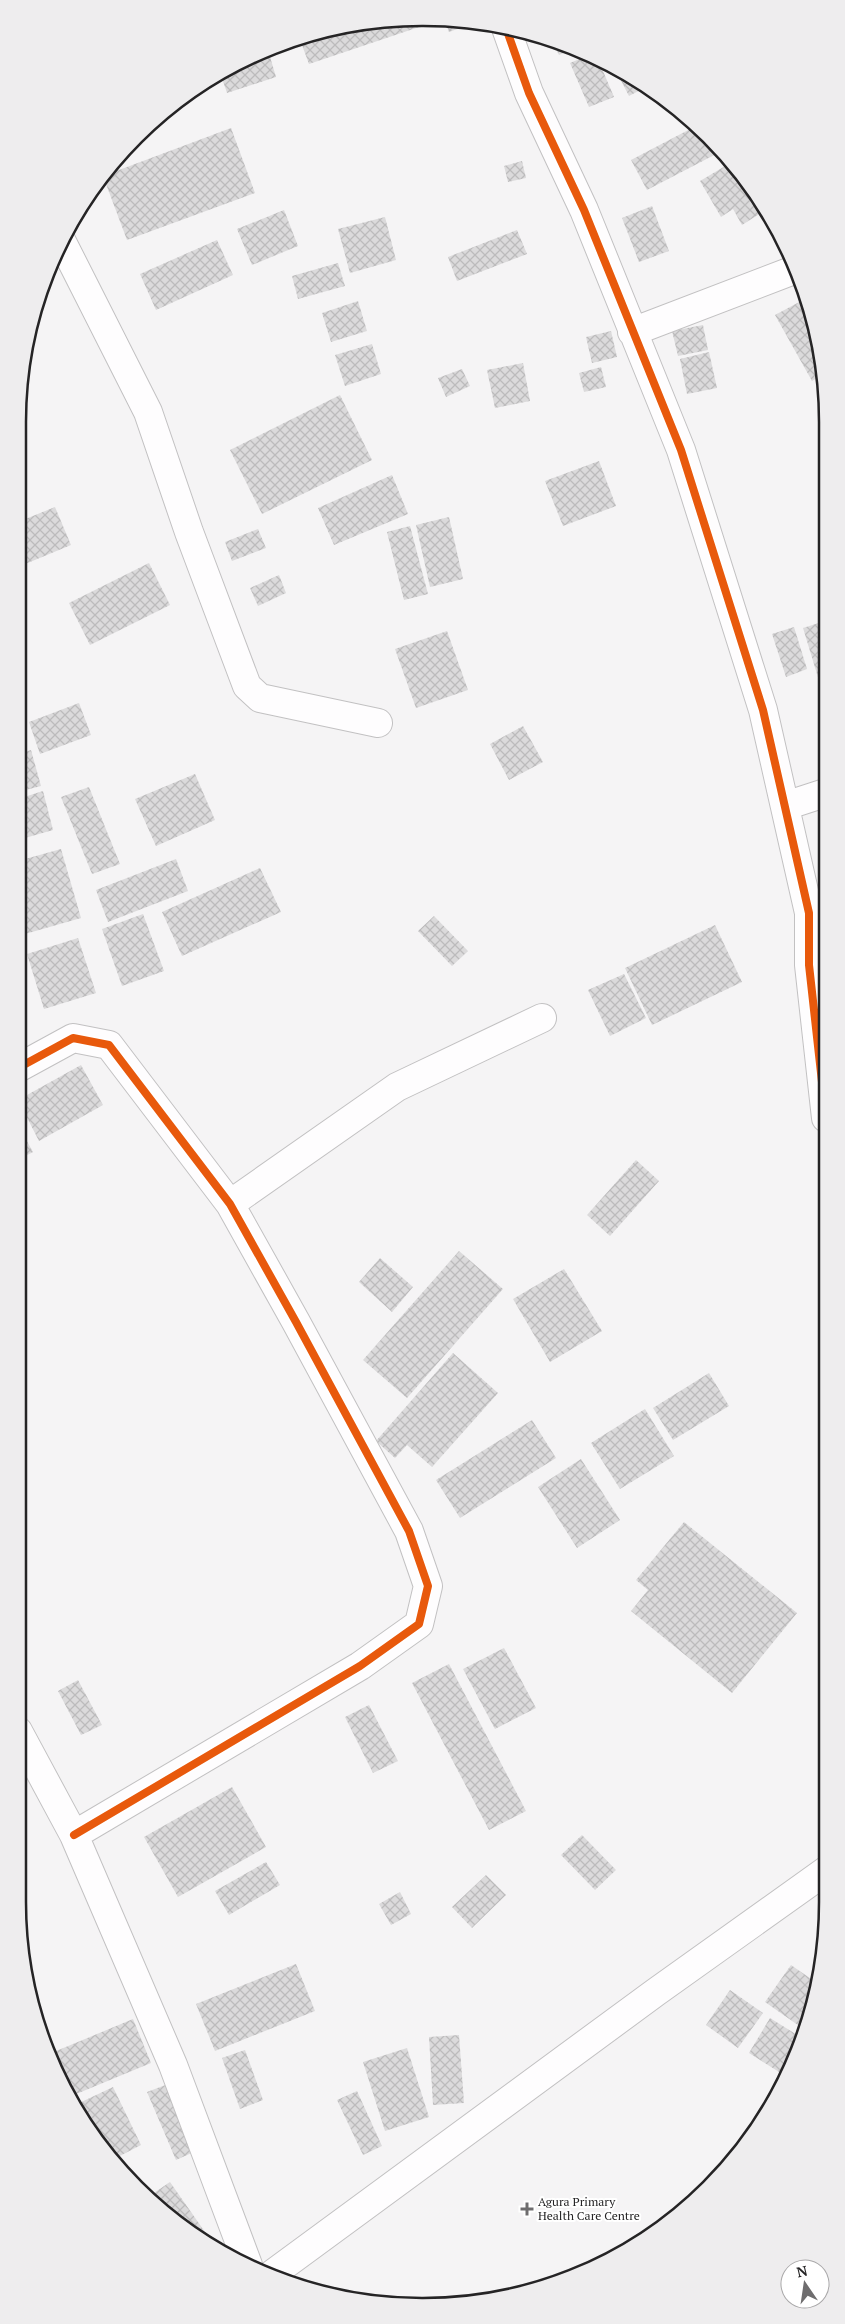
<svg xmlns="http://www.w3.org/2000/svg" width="845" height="2324" font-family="'PT Serif',serif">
<defs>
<pattern id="building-cross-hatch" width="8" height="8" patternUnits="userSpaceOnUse" patternTransform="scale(1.25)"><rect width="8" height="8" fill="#dbdadb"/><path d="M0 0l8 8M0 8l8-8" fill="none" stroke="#bcbbbc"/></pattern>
</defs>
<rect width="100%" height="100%" fill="#f5f4f5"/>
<!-- building -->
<path fill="url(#building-cross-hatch)" d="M449,18L474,23L449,32L444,19Z
M436,19L437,21L309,64L299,37L370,21Z
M553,43L570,50L559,55Z
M268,50L276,77L227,93L220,72Z
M584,57L600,64L614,97L589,107L570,63Z
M616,71L647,86H648L629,96Z
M694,127L722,151L647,190L631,160Z
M231,128L255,193L127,240L103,176Z
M522,161L526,178L508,182L504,166Z
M732,162L764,211L742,225L733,209L721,217L700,181Z
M652,206L669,251L639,262L622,218Z
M284,210L298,246L252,265L237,229Z
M385,217L396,260L350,273L338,229Z
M517,230L527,254L457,281L448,257Z
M217,240L233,275L156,310L140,274Z
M338,263L345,286L298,299L292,276Z
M803,300L824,369V374L812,381L775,315Z
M358,301L367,331L331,342L322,313Z
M703,325L708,350L678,356L672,331Z
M611,331L617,357L592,363L586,337Z
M372,344L381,374L345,386L335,355Z
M709,352L717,388L687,394L680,359Z
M523,363L530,401L495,408L487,370Z
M601,367L606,387L584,392L579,373Z
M462,369L470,386L446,397L438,378Z
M340,395L372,460L262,514L230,450Z
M599,461L616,506L563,526L545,481Z
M392,475L408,514L334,545L318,508Z
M55,507L71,545L18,567V522Z
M449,517L463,579L430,587L416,525Z
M410,526L428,594L404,600L387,532Z
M258,529L266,548L232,561L225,542Z
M149,563L170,605L90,645L69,603Z
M279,575L286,593L258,606L250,588Z
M825,621V697H824L803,628Z
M794,627L807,669L786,677L772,634Z
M447,631L468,690L416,708L395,649Z
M79,703L91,735L40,754L29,722Z
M523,726L543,762L509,780L490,744Z
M31,750L41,786L18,792V754Z
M195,774L215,820L156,846L135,799Z
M89,787L120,864L92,874L61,797Z
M43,791L53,830L18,840V799Z
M61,849L81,918L18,936V861Z
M176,859L188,891L108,922L96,890Z
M260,868L281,912L182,956L162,912Z
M143,914L164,971L122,986L102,929Z
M434,916L468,951L452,966L418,931Z
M715,925L742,982L652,1025L625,968Z
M78,938L96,993L44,1009L27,954Z
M624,974L646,1018L610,1036L588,990Z
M81,1065L103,1105L39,1141L18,1100Z
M18,1125L33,1152L18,1160Z
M636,1160L659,1181L610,1236L587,1215Z
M459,1251L503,1289L407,1398L363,1360Z
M380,1258L413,1287L392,1312L359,1282Z
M564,1269L602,1331L550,1362L513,1299Z
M453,1353L498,1393L432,1467L407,1445L395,1458L376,1441Z
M709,1373L729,1406L673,1440L653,1408Z
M645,1409L674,1456L620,1489L591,1443Z
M532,1420L556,1458L460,1518L436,1480Z
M581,1459L620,1520L577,1548L538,1487Z
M684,1522L797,1613L732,1693L631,1611L648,1590L636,1580Z
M504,1648L536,1708L495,1729L463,1669Z
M449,1664L526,1811L489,1830L412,1683Z
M78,1680L102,1725L81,1735L58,1691Z
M369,1705L398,1761L373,1773L345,1717Z
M232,1787L266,1847L178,1897L144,1837Z
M582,1835L616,1870L595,1890L561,1855Z
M266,1862L280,1885L229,1915L215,1891Z
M486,1875L506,1895L472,1928L452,1907Z
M400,1892L411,1914L391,1925L379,1904Z
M296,1964L315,2011L215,2051L196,2004Z
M791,1965L817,1983L814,2007L805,2030L765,2002Z
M730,1990L763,2013L738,2048L706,2025Z
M770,2018L802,2038L787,2077L749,2053Z
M133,2019L151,2063L69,2097L49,2054Z
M459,2035L464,2103L433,2105L429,2037Z
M407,2048L429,2117L385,2131L363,2062Z
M245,2050L263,2100L240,2109L222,2058Z
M168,2084L196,2151L176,2160L147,2092Z
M113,2087L141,2145L112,2160L73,2106Z
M357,2091L382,2146L363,2155L337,2100Z
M170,2182L212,2242L210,2244L151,2195Z"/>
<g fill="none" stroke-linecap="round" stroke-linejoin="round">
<!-- minor casing -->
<g stroke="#c2c1c2" stroke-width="30">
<path id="minor" d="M506,28L529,93L584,210L681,450L763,710L809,913V965L826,1118
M61,240L148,412L189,532L247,686L260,698L378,723
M632,332L794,270
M785,806L825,793
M18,1068L73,1038L109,1045L230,1204L296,1322L409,1531L428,1586L419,1624L360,1666L74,1835
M230,1204L397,1087L542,1018
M18,1731L74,1835L173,2065L248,2265
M271,2275L656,1992L827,1870"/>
</g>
<!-- minor -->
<use href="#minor" stroke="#fefdfe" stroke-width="28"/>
<!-- cycleway casing -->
<g stroke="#fff" stroke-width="11">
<path id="cycleway" d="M506,28L529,93L584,210L681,450L763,710L809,913V965L826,1118
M18,1068L73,1038L109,1045L230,1204L296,1322L409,1531L428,1586L419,1624L360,1666L74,1835"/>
</g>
<!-- cycleway -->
<use href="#cycleway" stroke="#e8590c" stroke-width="8"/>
</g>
<!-- markers -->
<path fill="#6e6d6e" stroke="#fff" stroke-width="2" d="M524.5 2201.5h5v5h5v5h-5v5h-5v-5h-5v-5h5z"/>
<g text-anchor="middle" stroke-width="4" stroke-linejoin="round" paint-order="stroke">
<!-- poi labels -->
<g font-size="12" fill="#252425" stroke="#fff" text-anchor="start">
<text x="538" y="2206">Agura Primary<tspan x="538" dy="14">Health Care Centre</tspan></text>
</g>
</g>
<!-- crop -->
<path d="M0 0H845V2324H0ZM422 26H423A396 396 0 0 1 819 422V1902A396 396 0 0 1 423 2298H422A396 396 0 0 1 26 1902V422A396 396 0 0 1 422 26Z" fill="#eeedee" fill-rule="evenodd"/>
<path fill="none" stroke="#252425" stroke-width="2.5" d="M422 26H423A396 396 0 0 1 819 422V1902A396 396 0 0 1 423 2298H422A396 396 0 0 1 26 1902V422A396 396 0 0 1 422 26Z"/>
<!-- north arrow -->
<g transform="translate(805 2284) rotate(347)"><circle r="24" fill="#ffffff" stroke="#a8a7a8"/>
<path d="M0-4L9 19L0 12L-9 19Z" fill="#6e6d6e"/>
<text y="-8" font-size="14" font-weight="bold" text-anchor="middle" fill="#252425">N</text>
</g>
</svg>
